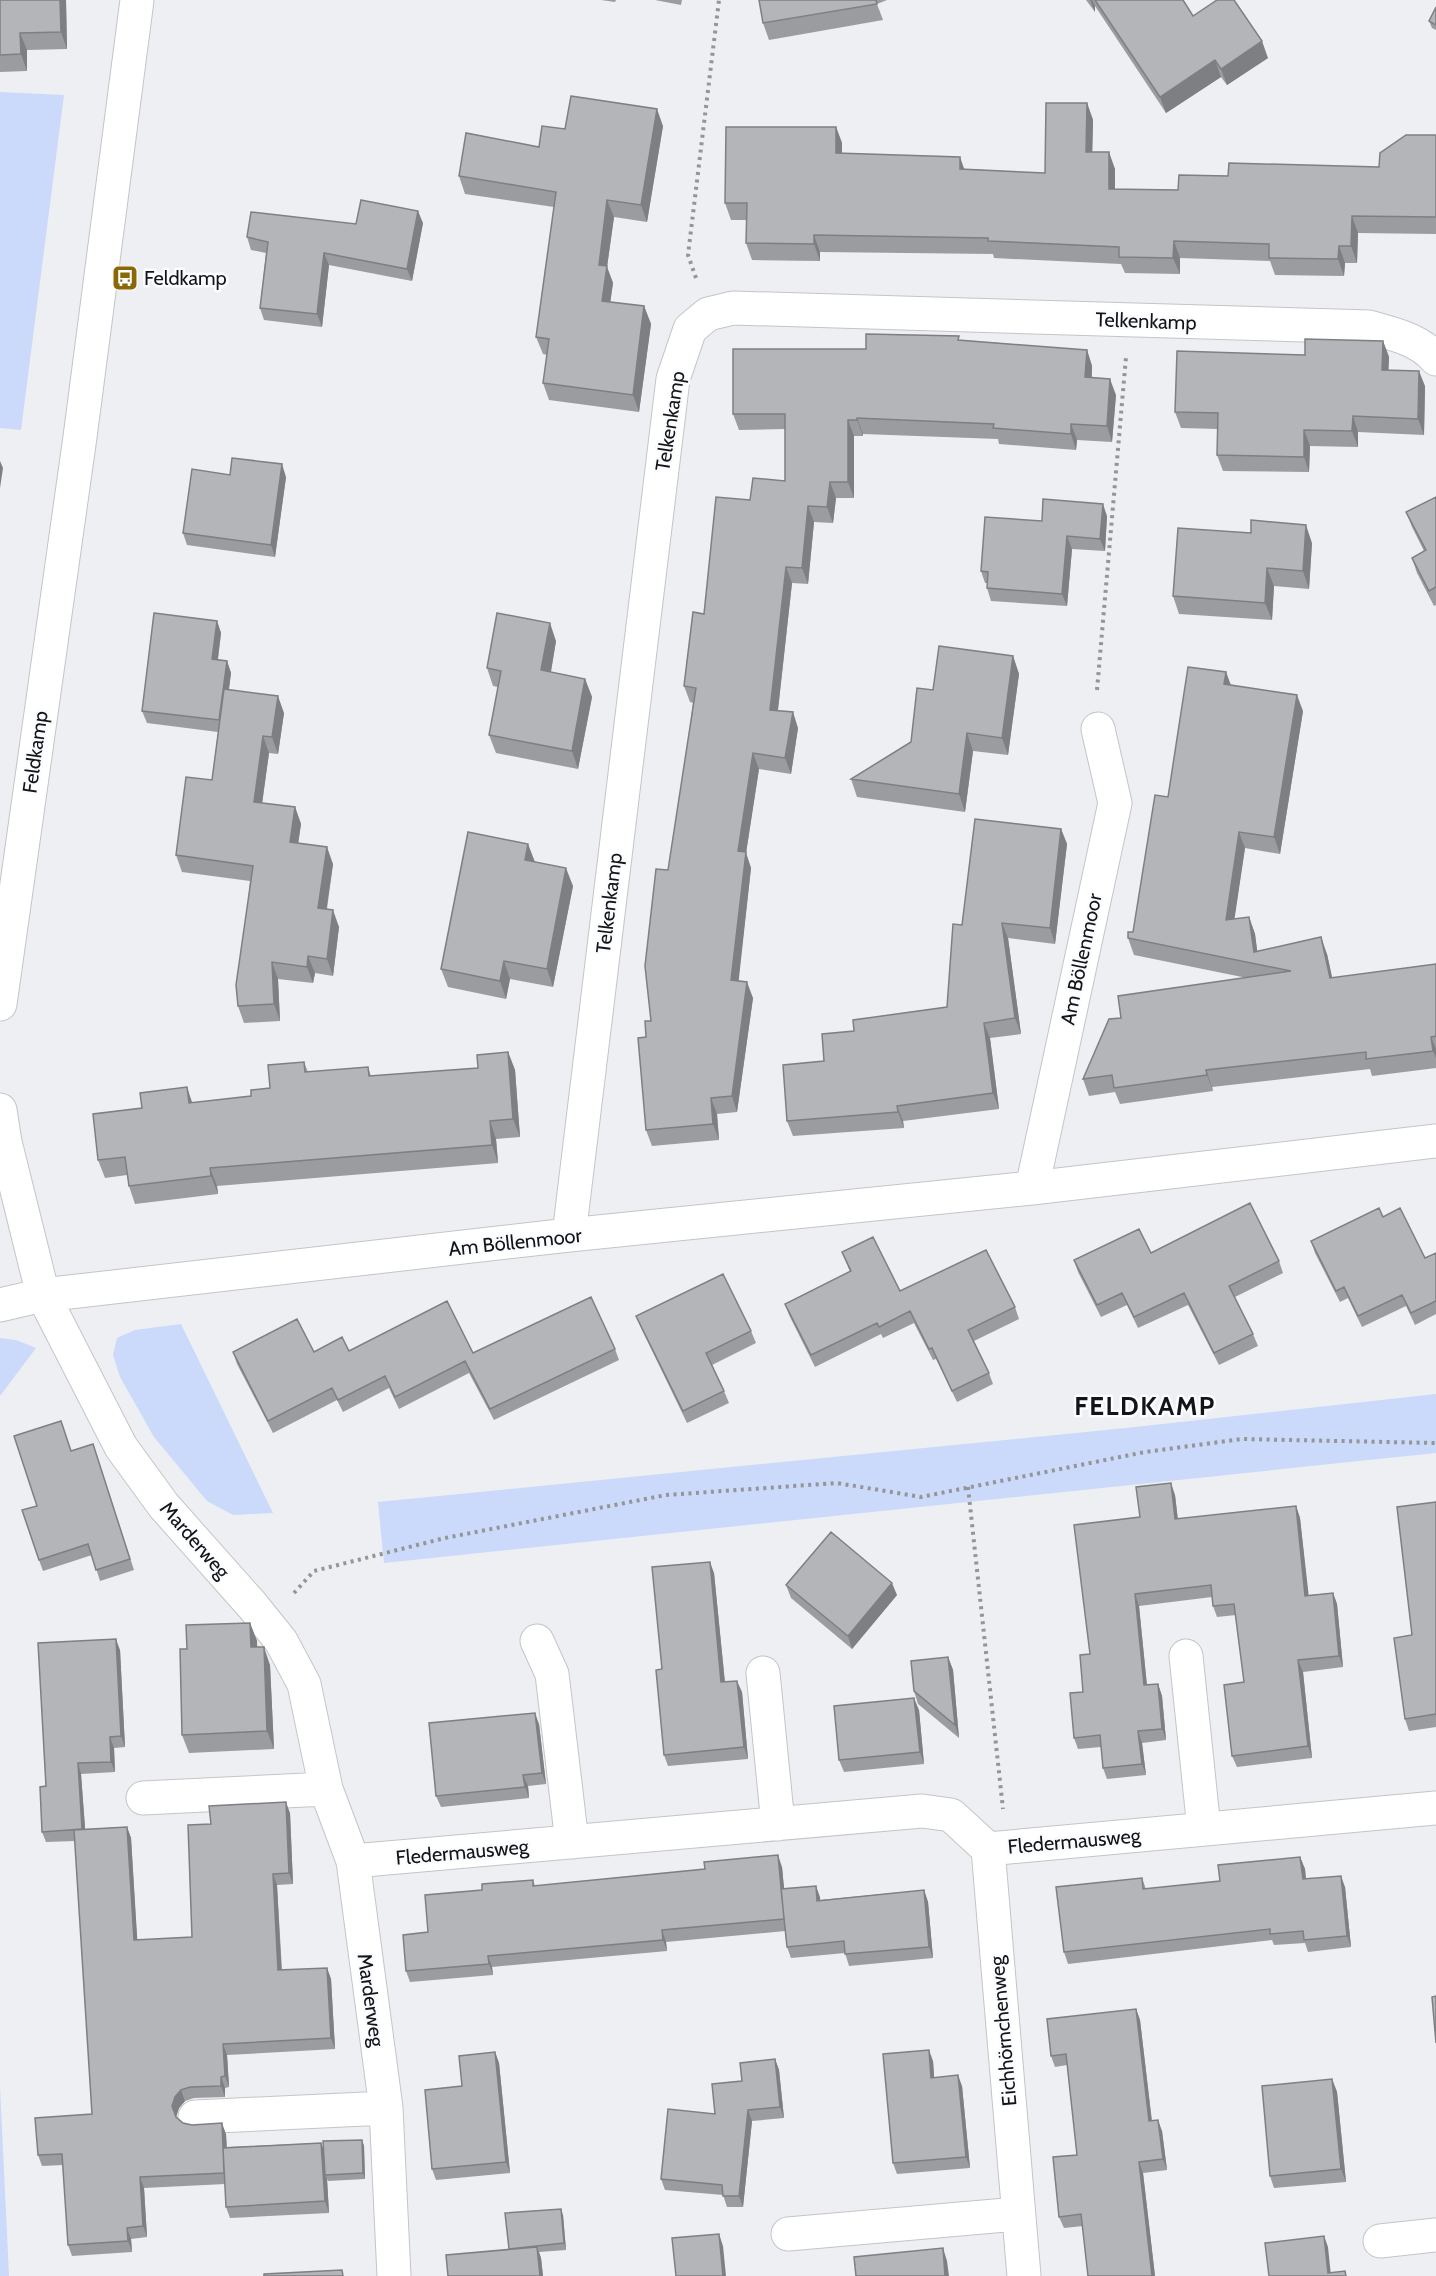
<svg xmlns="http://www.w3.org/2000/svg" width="1436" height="2276" font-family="Cabin,sans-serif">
<rect width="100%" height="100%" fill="#edeff2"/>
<!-- green -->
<path fill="#cbd9fa" d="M0,92L64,95L21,430L0,428Z
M181,1324L273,1513L233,1515L207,1501L154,1437L120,1377L113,1355L117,1338L135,1330Z
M0,1338L16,1340L36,1348L0,1396Z
M1436,1394V1453L384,1563L378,1502L1126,1428Z
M0,2087L9,2276H0Z"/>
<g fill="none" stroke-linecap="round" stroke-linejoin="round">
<!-- street casing -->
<g stroke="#c3c5c8" stroke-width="35">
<path id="street" d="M0,1004L80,437L137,0
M0,1110L5,1142L43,1295L121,1447L164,1506L252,1605L281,1641L304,1684L326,1789L353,1861L386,2108L394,2276
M1032,1188L1115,803L1098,729
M569,1235L673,379L690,329L708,314L733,308L1369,327C1393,334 1419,339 1436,359
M0,1305L43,1295L569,1235L1032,1188L1436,1141
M537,1641L552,1674L572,1842
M1186,1656L1204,1829
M763,1673L778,1824
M143,1798L326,1789
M988,1849L1024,2276
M353,1861L922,1811L951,1815L988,1849L1436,1808
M195,2117L386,2108
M788,2234L1018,2214
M1380,2241L1436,2235"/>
</g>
<!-- path -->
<path stroke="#939597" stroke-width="4" stroke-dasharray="3 4.5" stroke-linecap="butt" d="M696,278L688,255L719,0
M1097,690L1126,357
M968,1487L1003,1809
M294,1593L314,1571L445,1538L666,1495L837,1483L921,1497L1145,1452L1242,1439L1436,1443"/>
<!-- street -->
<use href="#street" stroke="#fff" stroke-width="33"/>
</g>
<!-- wall -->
<path fill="#9b9c9f" d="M0,0H66L67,49L27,50V71L0,72Z
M601,0H616L615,2Z
M655,0H682L681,5Z
M759,0H887L877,4L883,20L769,40L763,23Z
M1086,0H1183L1193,16L1268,58L1227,85L1221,77L1166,113L1095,6V12Z
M1436,7V30L1432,28L1429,21Z
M1087,103L1093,120L1092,152L1115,169V189L1178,190L1228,176L1379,167L1436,135V234L1358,233L1357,263H1345L1344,276L1275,275L1270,261L1180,258V274L1125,273L1121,264L994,258L993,254L820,252V261L752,260L746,243L747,220H731L725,203L836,127L842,143V153L965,169L1045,173Z
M663,126L647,222L614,217L607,267L613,283L610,302L644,306L651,324L639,412L549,400L543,383L547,355L543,354L536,337L554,207L465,194L459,176L539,147L565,129Z
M423,223L412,281L329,265L322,327L264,320L260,308L266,253L251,250L247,237L356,224Z
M960,340L1087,350L1092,366V378L1116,395L1112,442L1077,440L1076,450L999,444L998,439L863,434V436H854V498H836L833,523L814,522L808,584L792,583L778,711L798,728L791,774L759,769L746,853L751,868L738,981L753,998L737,1112L717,1114L719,1140L652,1146L646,1130V1037L651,1021L693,703L690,702L684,686L704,614L750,500L785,481V429L739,430L733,414L866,349Z
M1383,341L1389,357L1388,370L1425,386L1424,435L1358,432V447L1310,446L1309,472L1223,471L1217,455L1218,429L1181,428L1175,412L1305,355Z
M230,475L286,477L275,557L187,545L183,533Z
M1436,497V605L1434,606L1417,573L1412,558L1424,551L1412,527L1406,512Z
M1107,516L1105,551L1072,549L1067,606L991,601L987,588V583H985L981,571L1042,521Z
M1312,543L1309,589L1274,586L1272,620L1179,614L1173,596Z
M217,621L221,633L218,660L227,661L231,673L229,689L284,713L278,754L269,753L262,803L295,807L301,824L298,843L333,864L327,909L339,927L333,976L315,973L313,983L278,979L280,1021L244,1023L238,1006L250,881L182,872L176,855L212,780L218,732L147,723L142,711Z
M556,641L551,672L585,679L592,697L578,769L496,753L489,735L498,687L493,686L487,668Z
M1013,656L1019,674L1008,755L973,751L965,812L857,797L851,779L911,742L933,690Z
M1226,672L1230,685L1303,711L1280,854L1245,848L1234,919L1249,917L1255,934L1257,951L1327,954L1332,978L1436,964V1068L1372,1076L1370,1069L1212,1087L1213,1091L1120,1104L1115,1092L1089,1096L1083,1079L1121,1018L1247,978L1134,955L1128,938L1133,932L1168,797Z
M1061,829L1067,844L1055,944L1008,938L1021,1034L990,1038L999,1109L903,1121L904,1128L793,1136L787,1121L824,1061L854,1031L947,1007L962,925Z
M535,862L573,886L553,987L510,979L506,999L448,987L441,969Z
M508,1052L515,1070L520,1137L496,1139L498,1163L217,1186L218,1194L135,1204L129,1186L127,1175L105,1178L98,1160L192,1103L251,1096L270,1088L304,1062L308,1072L368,1067L371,1076L478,1068Z
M1383,1217L1425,1258L1436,1253V1314L1415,1325L1406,1306L1362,1327L1348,1298L1340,1302L1315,1253L1311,1241Z
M842,1252L900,1291L1015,1307L1019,1319L974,1341L989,1373L993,1384L957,1402L936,1359L933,1360L914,1323L883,1338L881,1334L815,1367L789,1315L785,1304L850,1272Z
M1151,1253L1279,1261L1283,1273L1235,1297L1253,1334L1258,1346L1219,1365L1188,1305L1138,1328L1127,1305L1101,1317L1078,1272L1074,1260Z
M636,1316L751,1331L756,1343L712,1365L724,1391L729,1403L687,1423L641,1328Z
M615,1349L619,1360L494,1420L469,1373L399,1409L389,1388L343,1412L337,1400L273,1433L237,1364L233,1352L349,1351L473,1353Z
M93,1444L134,1570L100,1581L92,1555L43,1571L39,1560L37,1506L71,1451Z
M1175,1495L1178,1519L1296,1506L1300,1518L1308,1595L1333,1593L1337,1604L1343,1667L1303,1672L1312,1758L1237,1767L1232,1756L1244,1682L1236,1615L1217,1617L1213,1606L1212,1597L1139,1606L1147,1685L1158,1684L1162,1696L1166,1740L1142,1743L1146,1775L1107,1779L1103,1768L1101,1747L1078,1749L1074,1738L1090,1654L1140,1517Z
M1436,1502V1727L1409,1731L1405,1719L1412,1635Z
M714,1573L725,1682L742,1692L748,1759L668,1766L664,1755L662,1669Z
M786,1585L897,1595L852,1649L791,1598Z
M250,1623L257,1641V1647L270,1665L274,1749L189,1753L182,1735L187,1649Z
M120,1650L125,1747L114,1748L115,1772L81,1774L85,1829L127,1827L131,1838L137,1940L192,1937L211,1824L290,1813L293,1884L277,1885L282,1970L327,1968L331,1979L335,2049L227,2055L229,2087L225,2088V2097L194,2098L185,2101L179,2108L176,2117L183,2123L226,2134L227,2147L321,2143L324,2149L362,2140L364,2146L365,2179L328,2181L327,2179L329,2213L230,2218L226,2207L225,2184L144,2188L147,2237L131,2239L132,2252L72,2256L68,2245L63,2165L42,2166L38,2155L92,2114L75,1841L46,1842L42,1832L46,1786Z
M948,1657L953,1670L959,1738L918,1704L914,1691Z
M919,1710L924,1764L844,1772L839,1760Z
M539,1724L546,1784L528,1786L529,1798L441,1807L436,1796Z
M1300,1857L1305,1869L1306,1879L1345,1887L1351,1947L1308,1952L1305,1943L1274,1945L1272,1940L1068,1964L1064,1952L1142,1878L1146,1889L1220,1881Z
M782,1867L784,1889L816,1886L820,1900L924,1890L928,1902L933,1958L849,1966L845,1953L791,1958L787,1947L785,1931L666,1942L667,1951L492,1967L493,1975L410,1982L406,1971L428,1932L482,1890L533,1880L535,1886Z
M1136,2009L1140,2020L1152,2121L1162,2131L1167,2170L1143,2173L1155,2276H1088L1083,2226L1064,2228L1059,2217L1077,2155L1067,2065L1055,2067L1051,2056Z
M495,2052L499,2063L510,2173L436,2180L432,2169L462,2086Z
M775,2059L779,2070L784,2118L752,2121L743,2207H727L723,2195L665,2190L661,2179L742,2081Z
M933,2061L934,2077L962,2086L970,2168L897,2174L893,2163Z
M1332,2079L1337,2092L1346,2182L1274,2188L1270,2176Z
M563,2215L566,2250L539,2252L541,2258L543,2276H448L509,2249Z"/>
<!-- shaded-wall -->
<path fill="#7e7f82" d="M60,0H66L67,49L61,32Z
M1090,0H1092L1095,6V12Z
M20,33L27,50V71L21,54Z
M1262,41L1268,58L1227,85L1221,69Z
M1215,60L1221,77L1166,113L1160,97Z
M1087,103L1093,120L1092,168L1086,152Z
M657,109L663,126L647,222L641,205Z
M836,127L842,143V169L836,153Z
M1109,152L1115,169V206L1109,189Z
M960,157L966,174L960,169Z
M607,200L614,217L607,267L613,283L608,319L602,301L599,265Z
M418,211L423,223L412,281L407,269Z
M1352,216L1358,233L1357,263L1351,246Z
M814,235L820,252V261L814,244Z
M1174,241L1180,258V274L1173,258Z
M1339,246L1345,263L1344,276L1338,259Z
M324,253L329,265L322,327L317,314Z
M644,306L651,324L639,412L633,395Z
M1383,341L1389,357L1388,386L1382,370Z
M1087,350L1092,366L1091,393L1085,377Z
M1419,371L1425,386L1424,435L1418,419Z
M1110,379L1116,395L1112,442L1107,426Z
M1353,416L1358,432V447L1352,431Z
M857,418L863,434V436L857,420Z
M848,420L854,436V498L848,482Z
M1071,424L1077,440L1076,450L1071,434Z
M1304,430L1310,446L1309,472L1304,457Z
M0,461L3,468L0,488Z
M282,464L286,477L275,557L271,545Z
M830,482L836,498L833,523L827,507Z
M1103,504L1107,516L1105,551L1100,539Z
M808,506L814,522L808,584L802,568Z
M1306,525L1312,543L1309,589L1303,571Z
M1067,536L1072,549L1067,606L1062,594Z
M786,567L792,583L776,726L770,710Z
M1267,568L1274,586L1272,620L1265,603Z
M217,621L221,633L216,672L212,659Z
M550,623L556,641L548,688L541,670Z
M1013,656L1019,674L1008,755L1002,738Z
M227,661L231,673L223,733L219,720Z
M1226,672L1232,688L1224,684Z
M585,679L592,697L578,769L572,751Z
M1297,695L1303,711L1280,854L1274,837Z
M278,696L284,713L278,754L272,737Z
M793,712L798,728L791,774L785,758Z
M967,733L973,751L965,812L959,794Z
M263,736L269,753L260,819L254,802Z
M753,753L759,769L746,853L751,868L737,996L731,980L738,851Z
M295,807L301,824L296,859L290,842Z
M1061,829L1067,844L1055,944L1050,928Z
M1239,832L1245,848L1232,936L1226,920Z
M528,844L535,862L525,860Z
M327,847L333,864L324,925L318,908Z
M566,868L573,886L553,987L547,969Z
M333,910L339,927L333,976L327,959Z
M1249,917L1255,934L1259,965L1254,952Z
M1002,923L1008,938L1021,1034L1015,1018Z
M1321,937L1327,954L1336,995L1330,978Z
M308,956L315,973L313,983L307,967Z
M504,961L510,979L506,999L500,981Z
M272,962L278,979L280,1021L274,1004Z
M747,982L753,998L737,1112L732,1096Z
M984,1023L990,1038L999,1109L993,1093Z
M1431,1037L1436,1049V1058L1433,1051Z
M508,1052L515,1070L520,1137L513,1119Z
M1206,1070L1212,1087L1213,1091L1207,1075Z
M187,1087L193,1105L189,1103Z
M711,1098L717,1114L719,1140L713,1124Z
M897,1106L903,1121L904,1128L898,1112Z
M490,1121L496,1139L498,1163L492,1145Z
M210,1168L217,1186L218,1194L211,1176Z
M1171,1483L1175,1495L1179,1531L1175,1519Z
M1296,1506L1300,1518L1310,1607L1305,1596Z
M710,1562L714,1573L726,1694L721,1682Z
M892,1583L897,1595L852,1649L848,1636Z
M1333,1593L1337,1604L1343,1667L1339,1656Z
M1135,1594L1139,1606L1148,1697L1144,1685Z
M250,1623L257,1641L258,1665L251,1647Z
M116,1639L120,1650L125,1747L121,1736Z
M264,1647L270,1665L274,1749L267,1731Z
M948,1657L953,1670L959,1738L955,1725Z
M1298,1660L1303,1672L1312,1758L1308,1746Z
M737,1681L742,1692L748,1759L744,1747Z
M1158,1684L1162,1696L1166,1740L1162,1729Z
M914,1698L919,1710L924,1764L920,1752Z
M535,1713L539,1724L546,1784L542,1773Z
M1138,1731L1142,1743L1146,1775L1142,1764Z
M110,1737L114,1748L115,1772L111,1762Z
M78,1763L81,1774L86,1840L82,1830Z
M523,1775L528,1786L529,1798L525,1787Z
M286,1802L290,1813L293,1884L289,1873Z
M127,1827L131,1838L138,1951L134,1940Z
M778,1855L782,1867L788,1930L784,1919Z
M1300,1857L1305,1869L1307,1891L1303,1879Z
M273,1874L277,1885L282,1981L278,1970Z
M1341,1876L1345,1887L1351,1947L1347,1936Z
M816,1886L820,1897L821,1912L817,1901Z
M924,1890L928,1902L933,1958L929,1947Z
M662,1930L666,1942L667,1951L663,1940Z
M488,1956L492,1967L493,1975L489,1964Z
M327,1968L331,1979L335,2049L331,2038Z
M1136,2009L1140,2020L1153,2132L1149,2121Z
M223,2044L227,2055L229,2087L225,2076Z
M929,2050L933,2061L935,2089L931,2078Z
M495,2052L499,2063L510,2173L506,2162Z
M775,2059L779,2070L784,2118L780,2107Z
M958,2075L962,2086L970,2168L966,2157Z
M221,2077L225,2088V2097L221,2086Z
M1332,2079L1337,2092L1346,2182L1341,2169Z
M181,2090L185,2101L179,2108L176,2117L172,2106L175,2097Z
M748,2110L752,2121L743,2207L739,2196Z
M1158,2120L1162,2131L1167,2170L1163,2159Z
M222,2123L226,2134L228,2184L224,2173Z
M362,2140L364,2146L365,2179L363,2173Z
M321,2143L325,2154V2175L327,2179L329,2213L325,2201Z
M1139,2162L1143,2173L1155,2276H1152Z
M140,2177L144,2188L147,2237L143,2226Z
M561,2209L563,2215L566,2250L564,2243Z
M127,2228L131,2239L132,2252L128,2241Z
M719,2234L723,2246L726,2276H723Z
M1324,2236L1328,2247L1331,2276L1328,2273Z
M537,2247L541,2258L543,2276H540Z
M943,2248L947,2261L949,2276H945Z"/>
<!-- building -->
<path fill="#b4b5b9" stroke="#7e7f82" stroke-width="1.5" d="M0,0H60L61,32L20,33L21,54L0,55Z
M759,0H876L877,4L763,23Z
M1095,0H1183L1193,16L1217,0H1234L1262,41L1221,69L1215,60L1160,97Z
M1436,7V25L1429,21Z
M571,96L657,109L641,205L607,200L599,265L607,266L602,301L644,306L633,395L543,383L549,339L536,337L556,192L459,176L466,133L539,147L542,126L565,129Z
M1046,103H1087L1086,152H1109V189L1178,190L1179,175L1228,176L1229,163L1379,167L1380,153L1406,135H1436V217L1352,216L1351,246H1339L1338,259L1269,258V244L1174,241L1173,258L1119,257V247L988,241V238L814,235V244L746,243L747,203H725L726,127H836V153L960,157V169L1045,173Z
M361,200L418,211L407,269L324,253L317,314L260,308L268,242L247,237L251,212L356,224Z
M866,334L959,336L958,340L1087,350L1085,377L1110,379L1107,426L1071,424V434L993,428L994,424L857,418V420H848V482H830L827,507L808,506L802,568L786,567L770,710L793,712L785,758L753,753L738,851L746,852L731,980L747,982L732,1096L711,1098L713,1124L646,1130L638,1038L646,1037L645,1021H651L645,966L656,869L668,870L696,688L684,686L693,612L704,614L716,497L750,500L753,478L785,481V414H733V349H866Z
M1305,339L1383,341L1382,370L1419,371L1418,419L1353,416L1352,431L1304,430V457L1217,455L1218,413L1175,412L1177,351L1305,355Z
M232,458L282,464L271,545L183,533L192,469L230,475Z
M1436,497V587L1429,591L1412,558L1426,550L1406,512Z
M1043,499L1103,504L1100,539L1067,536L1062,594L987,588L988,572L981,571L985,517L1042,521Z
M1251,520L1306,525L1303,571L1267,568L1265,603L1173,596L1178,528L1251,533Z
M154,613L217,621L212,659L227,661L219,720L142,711Z
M497,613L550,623L541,670L585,679L572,751L489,735L501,671L487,668Z
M939,646L1013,656L1002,738L967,733L959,794L851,779L911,742L917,688L933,690Z
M1188,667L1226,672L1224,684L1297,695L1274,837L1239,832L1226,920L1249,917L1254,952L1321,937L1330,978L1436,964V1036L1431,1037L1433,1051L1366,1059V1052L1206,1070L1207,1075L1114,1088L1112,1075L1083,1079L1109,1019L1121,1018L1118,996L1291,971L1128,938V932H1133L1155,795L1168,797Z
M224,689L278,696L272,737L263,736L254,802L295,807L290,842L327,847L318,908L333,910L327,959L308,956L307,967L272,962L274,1004L238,1006L236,985L253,866L176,855L186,777L212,780Z
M975,819L1061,829L1050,928L1002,923L1015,1018L984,1023L993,1093L897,1106L898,1112L787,1121L783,1065L824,1061L822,1034L854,1031L853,1020L947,1007L953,924L962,925Z
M468,832L528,844L525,860L566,868L547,969L504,961L500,981L441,969Z
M508,1052L513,1119L490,1121L492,1145L210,1168L211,1176L129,1186L125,1157L98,1160L93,1114L142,1108L140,1093L187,1087L189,1103L251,1096V1090L270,1088L268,1065L304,1062L305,1072L368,1067L369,1076L478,1068L477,1055Z
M1250,1203L1279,1261L1229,1286L1253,1334L1214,1353L1184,1293L1134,1317L1122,1293L1097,1305L1074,1260L1139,1229L1151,1253Z
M1379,1208L1383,1217L1400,1208L1425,1258L1436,1253V1301L1411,1313L1402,1295L1358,1316L1344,1287L1336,1291L1311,1241Z
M873,1237L900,1291L986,1250L1015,1307L968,1330L989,1373L952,1391L932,1348L929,1349L910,1311L879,1327L877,1323L811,1355L785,1304L851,1271L842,1252Z
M723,1274L751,1331L706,1353L724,1391L683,1411L636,1316Z
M591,1297L615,1349L490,1409L465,1361L395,1397L385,1376L338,1400L332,1388L268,1421L233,1352L297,1319L314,1352L342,1337L349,1351L447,1301L473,1353Z
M61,1421L71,1451L93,1444L130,1559L96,1570L88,1544L39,1560L22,1510L37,1506L14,1436Z
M1171,1483L1175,1519L1296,1506L1305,1596L1333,1593L1339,1656L1298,1660L1308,1746L1232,1756L1224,1685L1244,1682L1234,1604L1213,1606L1211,1585L1135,1594L1144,1685L1158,1684L1162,1729L1138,1731L1142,1764L1103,1768L1100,1735L1074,1738L1070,1693L1083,1692L1080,1655L1090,1654L1074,1525L1140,1517L1136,1487Z
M1436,1502V1714L1405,1719L1394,1638L1412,1635L1397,1507Z
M831,1532L892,1583L848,1636L786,1585Z
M710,1562L721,1682L737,1681L744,1747L664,1755L656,1670L662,1669L652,1567Z
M250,1623L251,1647H264L267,1731L182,1735L180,1649H187L186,1625Z
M116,1639L121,1736L110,1737L111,1762L78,1763L82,1829L42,1832L40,1787L46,1786L38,1643Z
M948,1657L955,1725L914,1691L911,1661Z
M914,1698L920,1752L839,1760L834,1706Z
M535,1713L542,1773L523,1775L525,1787L436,1796L429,1723Z
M286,1802L289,1873L273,1874L278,1970L327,1968L331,2038L223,2044L225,2076L221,2077V2086L190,2087L181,2090L175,2097L172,2106L176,2117L183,2123L192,2125L222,2123L224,2173L140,2177L143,2226L127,2228L128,2241L68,2245L62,2154L38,2155L35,2118L92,2114L74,1830L127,1827L134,1940L192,1937L188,1825L211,1824L209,1806Z
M778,1855L784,1919L662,1930L663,1940L488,1956L489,1964L406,1971L403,1935L428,1932L425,1895L482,1890V1884L533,1880V1886L705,1869L704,1862Z
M1300,1857L1303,1879L1341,1876L1347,1936L1304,1940L1303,1931L1270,1934V1929L1064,1952L1056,1887L1142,1878L1143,1889L1220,1881L1218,1865Z
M816,1886L817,1901L924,1890L929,1947L845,1954L844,1941L787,1947L781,1889Z
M1436,1996V2043L1432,1997Z
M1136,2009L1149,2121L1158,2120L1163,2159L1139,2162L1152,2276H1088L1081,2214L1059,2217L1053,2157L1077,2155L1066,2054L1051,2056L1047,2019Z
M929,2050L931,2078L958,2075L966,2157L893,2163L883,2054Z
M495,2052L506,2162L432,2169L425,2090L462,2086L459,2056Z
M775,2059L780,2107L748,2110L739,2196H723L722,2185L661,2179L668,2109L715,2114L712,2084L742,2081L740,2063Z
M1332,2079L1341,2169L1270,2176L1262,2086Z
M362,2140L363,2173L325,2175L323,2141Z
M321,2143L325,2201L226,2207L223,2148Z
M561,2209L564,2243L509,2249L505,2213Z
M719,2234L723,2276H676L672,2238Z
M1324,2236L1328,2273L1345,2271L1346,2276H1269L1265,2243Z
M537,2247L540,2276H448L446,2255Z
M943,2248L945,2276H856L854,2257Z
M342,2270L343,2276H264V2274Z"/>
<!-- icons -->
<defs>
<g id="bus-square" transform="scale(1.35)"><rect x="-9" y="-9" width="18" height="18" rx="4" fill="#896907" stroke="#fbfcff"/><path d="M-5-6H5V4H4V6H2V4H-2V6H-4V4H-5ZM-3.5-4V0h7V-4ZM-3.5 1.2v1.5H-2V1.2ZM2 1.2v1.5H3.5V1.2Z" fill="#fff"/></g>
</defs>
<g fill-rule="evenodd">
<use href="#bus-square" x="125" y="278"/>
</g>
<g text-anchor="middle" stroke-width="5" stroke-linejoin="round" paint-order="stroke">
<!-- poi labels -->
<g font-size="20" fill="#131415" stroke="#fbfcff" text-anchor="start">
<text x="144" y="285">Feldkamp</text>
</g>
<!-- street labels -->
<g font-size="20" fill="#131415" stroke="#fbfcff">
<text transform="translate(1146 321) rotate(2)" y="7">Telkenkamp</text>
<text transform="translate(670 421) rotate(-81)" y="7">Telkenkamp</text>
<text transform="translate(35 752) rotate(-82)" y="7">Feldkamp</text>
<text transform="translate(609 903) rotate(-83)" y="7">Telkenkamp</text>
<text transform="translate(1081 959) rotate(-78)" y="7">Am Böllenmoor</text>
<text transform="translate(515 1242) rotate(-6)" y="7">Am Böllenmoor</text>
<text transform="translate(195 1540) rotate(49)" y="7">Marderweg</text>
<text transform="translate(1074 1841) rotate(-5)" y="7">Fledermausweg</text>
<text transform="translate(462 1852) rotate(-5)" y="7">Fledermausweg</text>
<text transform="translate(371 2000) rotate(82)" y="7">Marderweg</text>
<text transform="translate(1003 2031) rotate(-95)" y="7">Eichhörnchenweg</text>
</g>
<!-- district labels -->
<g font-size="26" font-weight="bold" letter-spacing="1.5" fill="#131415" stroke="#fbfcff">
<text x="1145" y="1415">FELDKAMP</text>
</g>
</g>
</svg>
